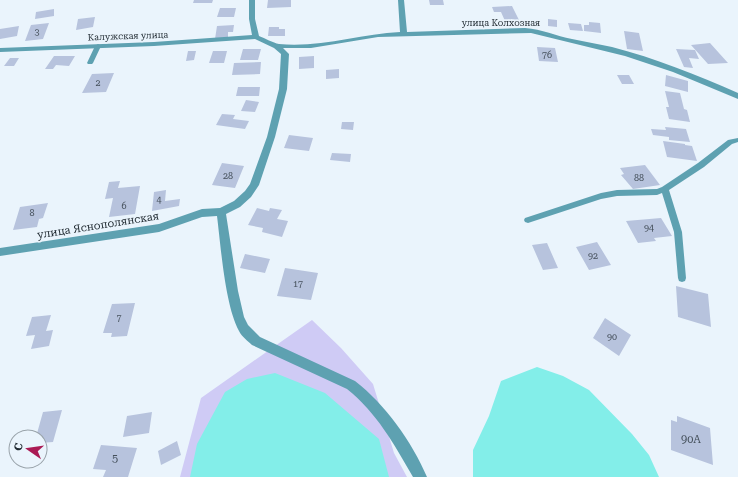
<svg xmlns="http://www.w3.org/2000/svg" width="738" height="477" font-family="'Roboto Serif',serif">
<rect width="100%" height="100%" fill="#eaf4fc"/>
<!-- green -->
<path fill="#cfcbf5" d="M312,320L341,348L373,384L394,453L407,477H180L201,398Z"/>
<!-- water -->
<path fill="#83eee9" d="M537,367L563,376L589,390L632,434L649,455L659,477H473V450L489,416L501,381Z
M275,373L325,393L379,439L389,477H190L197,444L225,392L247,379Z"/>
<!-- building -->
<path fill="#b7c3dd" d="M194,0H213L212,3H193Z
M268,0H291V7L267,8Z
M429,0H443L444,5H430Z
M512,6L519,20L505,21L501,12H494L492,7Z
M220,8H236L234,17H217Z
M54,9V16L35,19L36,12Z
M95,17L93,27L76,30L78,19Z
M548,19L557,20V27L548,26Z
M589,22L600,23L601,33L584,31V25H589Z
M49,23L43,39L25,41L31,25Z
M568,23L581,24L583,31L570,30Z
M234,25L233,32H228V38L215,39L217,26Z
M19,26L17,36L0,39V29Z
M269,27H279V29H285V36H268Z
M624,31L639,33L643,51L627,49Z
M710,43L728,63L708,64L691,45Z
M537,47L555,48L558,62L539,61Z
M243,49H261L258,60H240Z
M676,49L695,50L699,59L689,58L693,68L684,67Z
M188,51H196L194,60L186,61Z
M213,51H227L224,63H209Z
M54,56H75L69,66L56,65L53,69H45Z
M314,56V68L299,69V57Z
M10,58H19L14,66H4Z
M261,62L260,74L232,75L234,63Z
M339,69V78L326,79V70Z
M114,73L106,92L82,93L92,74Z
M617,75H629L634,84H622Z
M666,75L688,81V92L665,86Z
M238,87H260L259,96H236Z
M665,91L680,93L684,109L687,110L690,122L669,119L666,107H669Z
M246,100L259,102L255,112L241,111Z
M222,114L235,115L233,119L249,121L245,129L216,125Z
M342,122H354L353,130L341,129Z
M665,127L686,129L690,142L669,140V137L653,135L651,129L666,130Z
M289,135L313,138L309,151L284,148Z
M663,141L685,144V145L692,146L697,161L667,157Z
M332,153L351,154L350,162L330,160Z
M222,163L244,166L235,188L212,185Z
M645,165L660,185L633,189L621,175L624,174L620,168Z
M120,181L118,188L140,186L135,214L109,217L113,198L105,199L109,182Z
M166,190L165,201L180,199L179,206L152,211L154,192Z
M48,203L43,218L39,219L37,227L13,230L20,207Z
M257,208L269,211L270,208L282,210L277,219L288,221L282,237L262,232L263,228L248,225Z
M661,218L672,236L654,238L656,241L638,243L626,221Z
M597,242L611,265L589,270L576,247Z
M547,243L558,268L543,270L532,245Z
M245,254L270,259L265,273L240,268Z
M285,268L318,273L311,300L277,296Z
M676,286L708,294L711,327L678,317Z
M135,303L127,336L111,337L112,333H103L112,304Z
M51,315L46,331L53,330L49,346L31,349L35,335L26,336L32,317Z
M605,318L631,335L619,356L593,338Z
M62,410L53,442L40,443V437H36L43,412Z
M152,412L149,433L123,437L127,416Z
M677,416L710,428L713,465L671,450V420L677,422Z
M177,441L181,455L161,465L158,451Z
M101,445L137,448L128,477H103L106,470L93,469Z"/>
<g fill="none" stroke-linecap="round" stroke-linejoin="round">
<!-- service -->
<path fill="#5ea1b1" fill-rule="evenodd" d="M98,44L101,46L93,63L92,64H88L87,63L95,46Z
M738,138V142L732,144L704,167L669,190L682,232L686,278L685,281L682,282L679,281L678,278L674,232L662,193L657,195L617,196L601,199L528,223L525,222L524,220L525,218L601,193L617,190L657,189L662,187L698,163L728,140Z"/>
<!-- minor -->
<path fill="#5ea1b1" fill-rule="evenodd" d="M249,0H255V19L259,36C265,38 273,43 279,44C320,48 360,34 400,32L398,0H404L407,32L525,28C542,29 556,36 572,39C585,42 599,44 612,47C655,58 697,75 738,93V99L673,72L625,56L531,33L378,37L311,48H283L289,54L287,89L275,137L259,185L251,197L240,207L226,214L238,291L244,317L248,325L260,337L355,381C385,404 412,442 427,477H413C394,444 377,413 347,389L252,345C248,341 242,337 239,331C225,305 221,248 217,216L202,217L159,232L0,256V248L159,224L202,209L220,208L234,201L245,191L250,184L267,137L279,89L281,54L274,48L255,39L154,46L0,52V48L154,42L252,35L249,19Z"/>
</g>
<g text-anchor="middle" stroke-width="3.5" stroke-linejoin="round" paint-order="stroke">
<!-- far-street labels -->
<g font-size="9" fill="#1f2930" stroke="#eaf4fc">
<text x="501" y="26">улица Колхозная</text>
<text transform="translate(128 36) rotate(-2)" y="3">Калужская улица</text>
</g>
<!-- number labels -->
<g font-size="9" fill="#45505b">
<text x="37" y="35">3</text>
<text x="547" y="58">76</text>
<text x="98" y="86">2</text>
<text x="228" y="179">28</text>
<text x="639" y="181">88</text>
<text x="159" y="203">4</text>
<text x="124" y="209">6</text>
<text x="32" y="216">8</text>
<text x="649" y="231">94</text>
<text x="593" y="259">92</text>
<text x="298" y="287">17</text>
<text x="119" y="321">7</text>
<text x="612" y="340">90</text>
</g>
<!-- street labels -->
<g font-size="11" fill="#1f2930" stroke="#eaf4fc">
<text transform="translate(98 225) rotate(-9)" y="4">улица Яснополянская</text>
</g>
<!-- near-number labels -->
<g font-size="11" fill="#45505b">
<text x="691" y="443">90А</text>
<text x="115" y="462">5</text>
</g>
</g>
<!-- north arrow -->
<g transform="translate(28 449) rotate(283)"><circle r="19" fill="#eaf4fc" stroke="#99a3aa"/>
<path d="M0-3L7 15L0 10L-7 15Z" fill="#aa1a54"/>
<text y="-6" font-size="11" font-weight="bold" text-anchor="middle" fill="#1f2930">С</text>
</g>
</svg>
